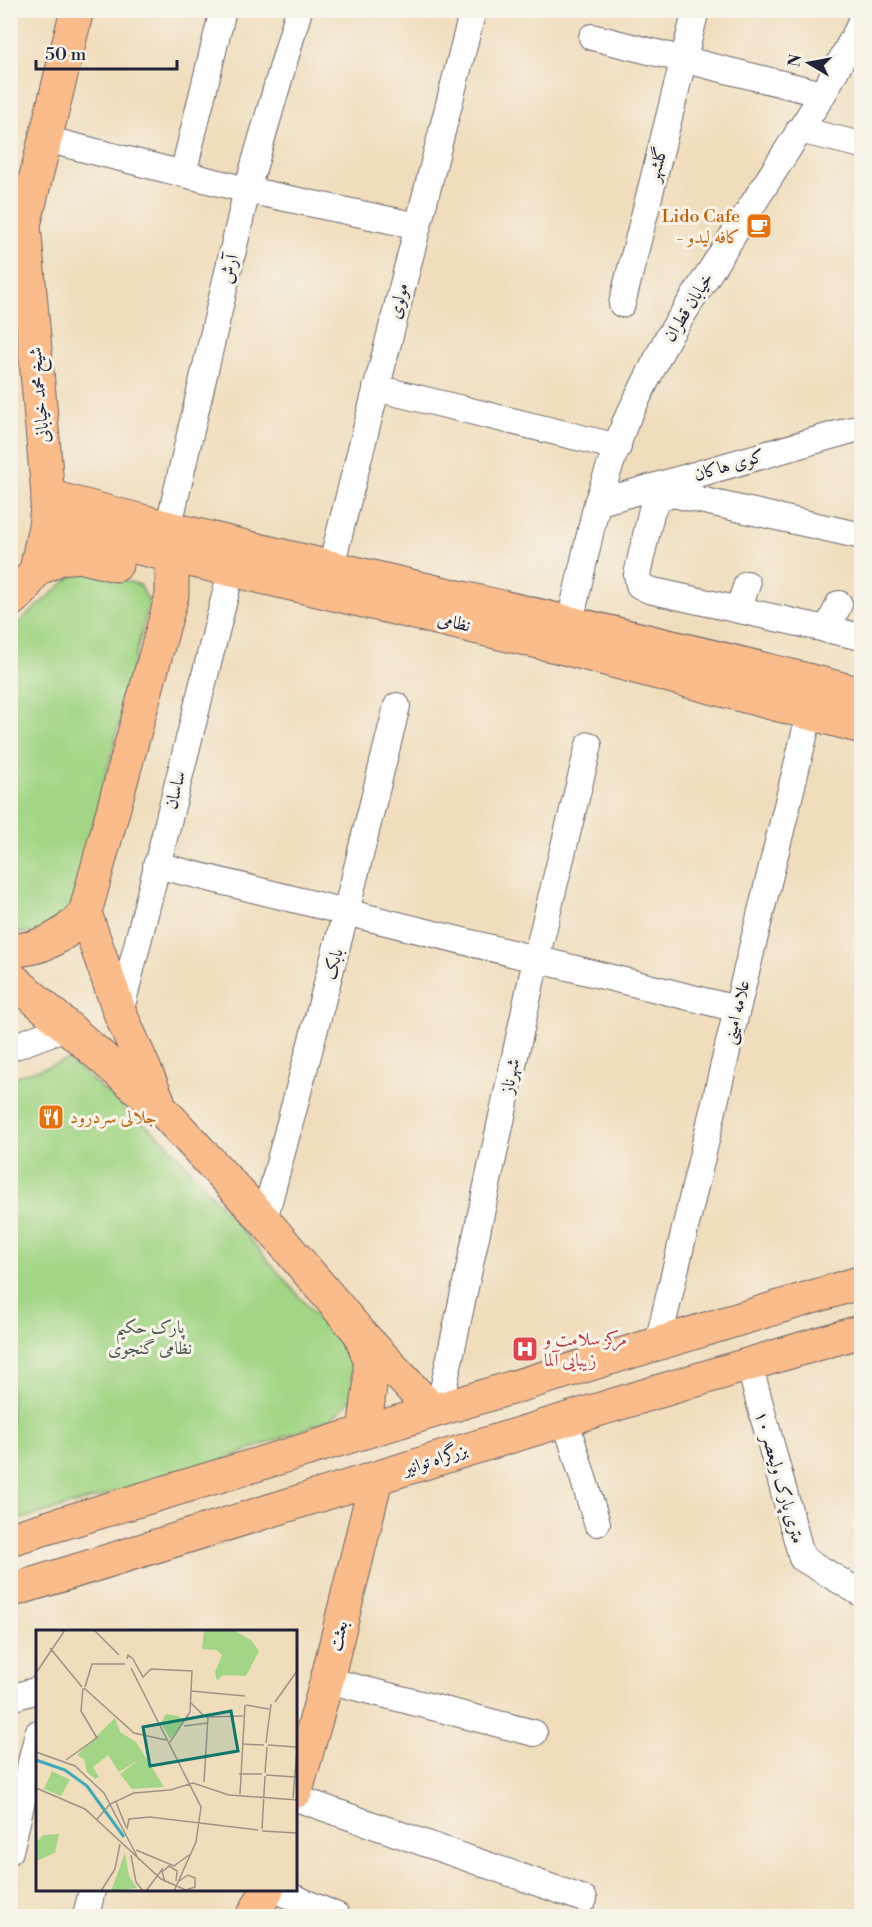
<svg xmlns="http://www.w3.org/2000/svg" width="872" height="1927" font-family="'Libre Bodoni',Amiri,serif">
<rect width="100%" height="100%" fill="#f7f3e8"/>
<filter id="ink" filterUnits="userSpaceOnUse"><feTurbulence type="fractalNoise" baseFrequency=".0167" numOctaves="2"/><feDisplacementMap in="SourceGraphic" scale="12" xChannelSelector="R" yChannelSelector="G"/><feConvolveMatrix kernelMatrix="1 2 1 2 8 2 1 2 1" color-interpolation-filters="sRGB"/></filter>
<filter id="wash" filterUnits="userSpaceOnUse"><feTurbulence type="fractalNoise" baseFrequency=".008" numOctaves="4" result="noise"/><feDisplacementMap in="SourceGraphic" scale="24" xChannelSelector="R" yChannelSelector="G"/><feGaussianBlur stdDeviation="1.35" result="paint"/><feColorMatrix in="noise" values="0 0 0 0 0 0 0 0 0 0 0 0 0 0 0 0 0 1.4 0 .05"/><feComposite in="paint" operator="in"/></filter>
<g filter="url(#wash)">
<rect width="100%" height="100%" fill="#f0ddbc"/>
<!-- green -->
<path fill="#a2d585" stroke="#627c60" stroke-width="1.5" d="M80,569L140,585L149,602L73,910C52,930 41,938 10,931V630Z
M68,1060L166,1142L352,1358L357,1393L333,1418L202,1468L11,1522V1078Z"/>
</g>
<g filter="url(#ink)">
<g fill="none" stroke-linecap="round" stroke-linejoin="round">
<!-- minor casing -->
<g stroke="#6a6368" stroke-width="28">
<path id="minor" d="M592,37L823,94
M799,130L862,145
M45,139L247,190L418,226
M183,174L223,10
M622,304L696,10
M376,388L618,447
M597,503L862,427
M168,529L247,190L299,10
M862,536L673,494L660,498L652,509L637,575L639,585L649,590L862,637
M326,586L473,10
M738,610L747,584
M570,622L597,503L625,423L667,339L823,94L858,29L862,17
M827,630L839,604
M156,865L737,1009
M120,1013L232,568
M10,1048L69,1026
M264,1220L346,912L397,706
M658,1343L737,1009L814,696
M749,1364L802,1558L862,1594
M439,1408L536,959L589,745
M565,1419L597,1523
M327,1680L534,1733
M10,1698L38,1690
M296,1798L584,1899
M10,1851L38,1733
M276,1890L337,1916
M86,1916L92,1890"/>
</g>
<!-- major casing -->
<g stroke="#6a6368" stroke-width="35">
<path id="major" d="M48,496C317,570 592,623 862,694
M45,526L564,648L862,727
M36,570L45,526L48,496L24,225L77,10
M10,601L21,592L36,570L60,558L79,556L116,565
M85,913L120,1013L158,1100
M10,950C42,950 66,936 85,913L172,595V557L169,537
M10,977L162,1110L264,1220L359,1332L432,1410
M360,1333L370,1361V1386L364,1431
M296,1791L327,1680L376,1479
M253,1916L267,1890"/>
</g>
<!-- highway casing -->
<g stroke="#6a6368" stroke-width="35">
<path id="highway" d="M10,1539L862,1282
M10,1591C294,1504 576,1414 862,1331"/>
</g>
<!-- minor -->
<use href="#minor" stroke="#fff" stroke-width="26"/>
<!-- major -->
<use href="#major" stroke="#fabc8b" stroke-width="33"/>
<!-- highway -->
<use href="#highway" stroke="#fabc8b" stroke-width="33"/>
</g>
</g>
<!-- icons -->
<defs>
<g id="cafe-square" transform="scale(1.35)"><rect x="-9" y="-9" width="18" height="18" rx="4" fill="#e8710a" stroke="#f7f3e8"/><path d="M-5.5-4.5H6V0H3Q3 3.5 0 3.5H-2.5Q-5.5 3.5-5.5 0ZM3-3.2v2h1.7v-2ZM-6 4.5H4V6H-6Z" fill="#fff"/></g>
<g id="restaurant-square" transform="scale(1.35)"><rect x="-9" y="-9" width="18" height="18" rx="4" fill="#e8710a" stroke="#f7f3e8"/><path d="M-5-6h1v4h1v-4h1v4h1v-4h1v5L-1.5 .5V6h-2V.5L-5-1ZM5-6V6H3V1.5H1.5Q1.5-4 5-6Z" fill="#fff"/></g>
<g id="hospital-square" transform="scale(1.35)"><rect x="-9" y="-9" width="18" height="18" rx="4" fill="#e0444e" stroke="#f7f3e8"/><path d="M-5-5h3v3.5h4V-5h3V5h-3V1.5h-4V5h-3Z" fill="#fff"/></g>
</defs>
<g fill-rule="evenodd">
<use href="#cafe-square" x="759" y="226"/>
<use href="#restaurant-square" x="51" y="1117"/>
<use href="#hospital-square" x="525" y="1349"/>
</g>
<g text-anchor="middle" stroke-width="6" stroke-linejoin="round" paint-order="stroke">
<!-- street labels -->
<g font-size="18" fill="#22223b" stroke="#f7f3e8">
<text transform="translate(657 164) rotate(-76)" y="6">گلشهر</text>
<text transform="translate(229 269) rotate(-77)" y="6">آرش</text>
<text transform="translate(398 301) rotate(-76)" y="6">مولوی</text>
<text transform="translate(688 307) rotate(-58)" y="6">خیابان قطران</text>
<text transform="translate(39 395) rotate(-95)" y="6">شیخ محمد خیابانی</text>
<text transform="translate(729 465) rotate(-16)" y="6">کوی هاکان</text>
<text transform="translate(454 622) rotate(13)" y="6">نظامی</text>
<text transform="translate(175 790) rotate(-76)" y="6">ساسان</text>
<text transform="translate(333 964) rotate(-75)" y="6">بابک</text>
<text transform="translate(736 1012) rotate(-76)" y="6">علامه امینی</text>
<text transform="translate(510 1076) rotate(-78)" y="6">شهرناز</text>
<text transform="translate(435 1459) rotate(-18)" y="6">بزرگراه توانیر</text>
<text transform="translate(780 1477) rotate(74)" y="6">۱۰ متری پارک ولیعصر</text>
<text transform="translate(338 1636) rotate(-76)" y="6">بعثت</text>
</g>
<!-- food labels -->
<g font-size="18" fill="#c56008" stroke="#f7f3e8" text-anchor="end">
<text x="740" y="222">Lido Cafe<tspan x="740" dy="21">- کافه لیدو</tspan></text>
<text x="70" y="1123" text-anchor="start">جلالی سردرود</text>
</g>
<!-- park labels -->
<g font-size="18" fill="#485851" stroke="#f7f3e8">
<text x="150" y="1333">پارک حکیم<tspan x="150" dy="21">نظامی گنجوی</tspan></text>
</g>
<!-- health labels -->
<g font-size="18" fill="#be3a42" stroke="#f7f3e8" text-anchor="start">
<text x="544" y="1345">مرکز سلامت و<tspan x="544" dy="21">زیبایی آلما</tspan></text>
</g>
</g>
<!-- overview -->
<g transform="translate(36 1630)">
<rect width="261" height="261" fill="#f0ddbc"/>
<path d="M168,0H197L215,10L223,21L210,46L187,45L181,51L179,42L186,25L181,20L166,19ZM130,84L143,86L147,93L134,109L125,93ZM79,88L84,102L100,112L128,157L96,159L84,144L104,129L83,142L72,125L57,137L63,147L59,149L51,142L48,129L41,125ZM16,141L34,150L25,166L8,159ZM23,204L19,223L0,231V213L7,205ZM89,223L93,246L101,258L75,261Z" fill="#a2d585"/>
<path fill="none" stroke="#3caabb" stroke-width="3" d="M0,130L29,140L51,156L88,207"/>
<path fill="none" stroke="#9e9288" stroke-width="1.5" d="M58,0L83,25M14,18L46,57M91,29L92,25L97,29L107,47L115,39L156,41L154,82L134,112M95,38L165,177L160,212L138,261M0,43L29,0M49,57L56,34H89M47,58L45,81L61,108M48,58L98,103L130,110M155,61L209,66M239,72L261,41M155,73L169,87M210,75L233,79M170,87L207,86M148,96L172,93M230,113L235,74M206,114L228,115M232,115L260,117M0,122L39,136L68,163L103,230M30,130L62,107M229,143L231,117M203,144H226M230,145L260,147M168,152L172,87M0,158L49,179L125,249L152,261M204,164L209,75M257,168L261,119M80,172L90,197M61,189L74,174L98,163L134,160L157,153L193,165L261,170M91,199L93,189L114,187L222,200M226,199L229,146M226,201L261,203M100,220L138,236L153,225M95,225L100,252L107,261M143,251L152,245L159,248V257L150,260M129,252L126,242L133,236L141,241L140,251M65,261L79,239L84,214M110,261L127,238"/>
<path fill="#0f766e" fill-opacity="0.15" stroke="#0f766e" stroke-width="3" d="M195,81L202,121L114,136L107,97Z"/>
<rect width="261" height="261" fill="none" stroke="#22223b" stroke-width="3"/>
</g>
<!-- margin -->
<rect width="872" height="1927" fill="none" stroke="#f7f3e8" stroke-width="36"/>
<!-- north arrow -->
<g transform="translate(809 63) rotate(280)" stroke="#f7f3e8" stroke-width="4.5" paint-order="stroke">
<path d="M0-4.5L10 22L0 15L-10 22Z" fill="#22223b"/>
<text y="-9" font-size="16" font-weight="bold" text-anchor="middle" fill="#22223b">N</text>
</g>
<!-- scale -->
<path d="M36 60v9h141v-9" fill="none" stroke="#22223b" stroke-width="3"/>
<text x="45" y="60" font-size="18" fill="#22223b" stroke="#f7f3e8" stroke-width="4.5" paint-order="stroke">50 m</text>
</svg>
